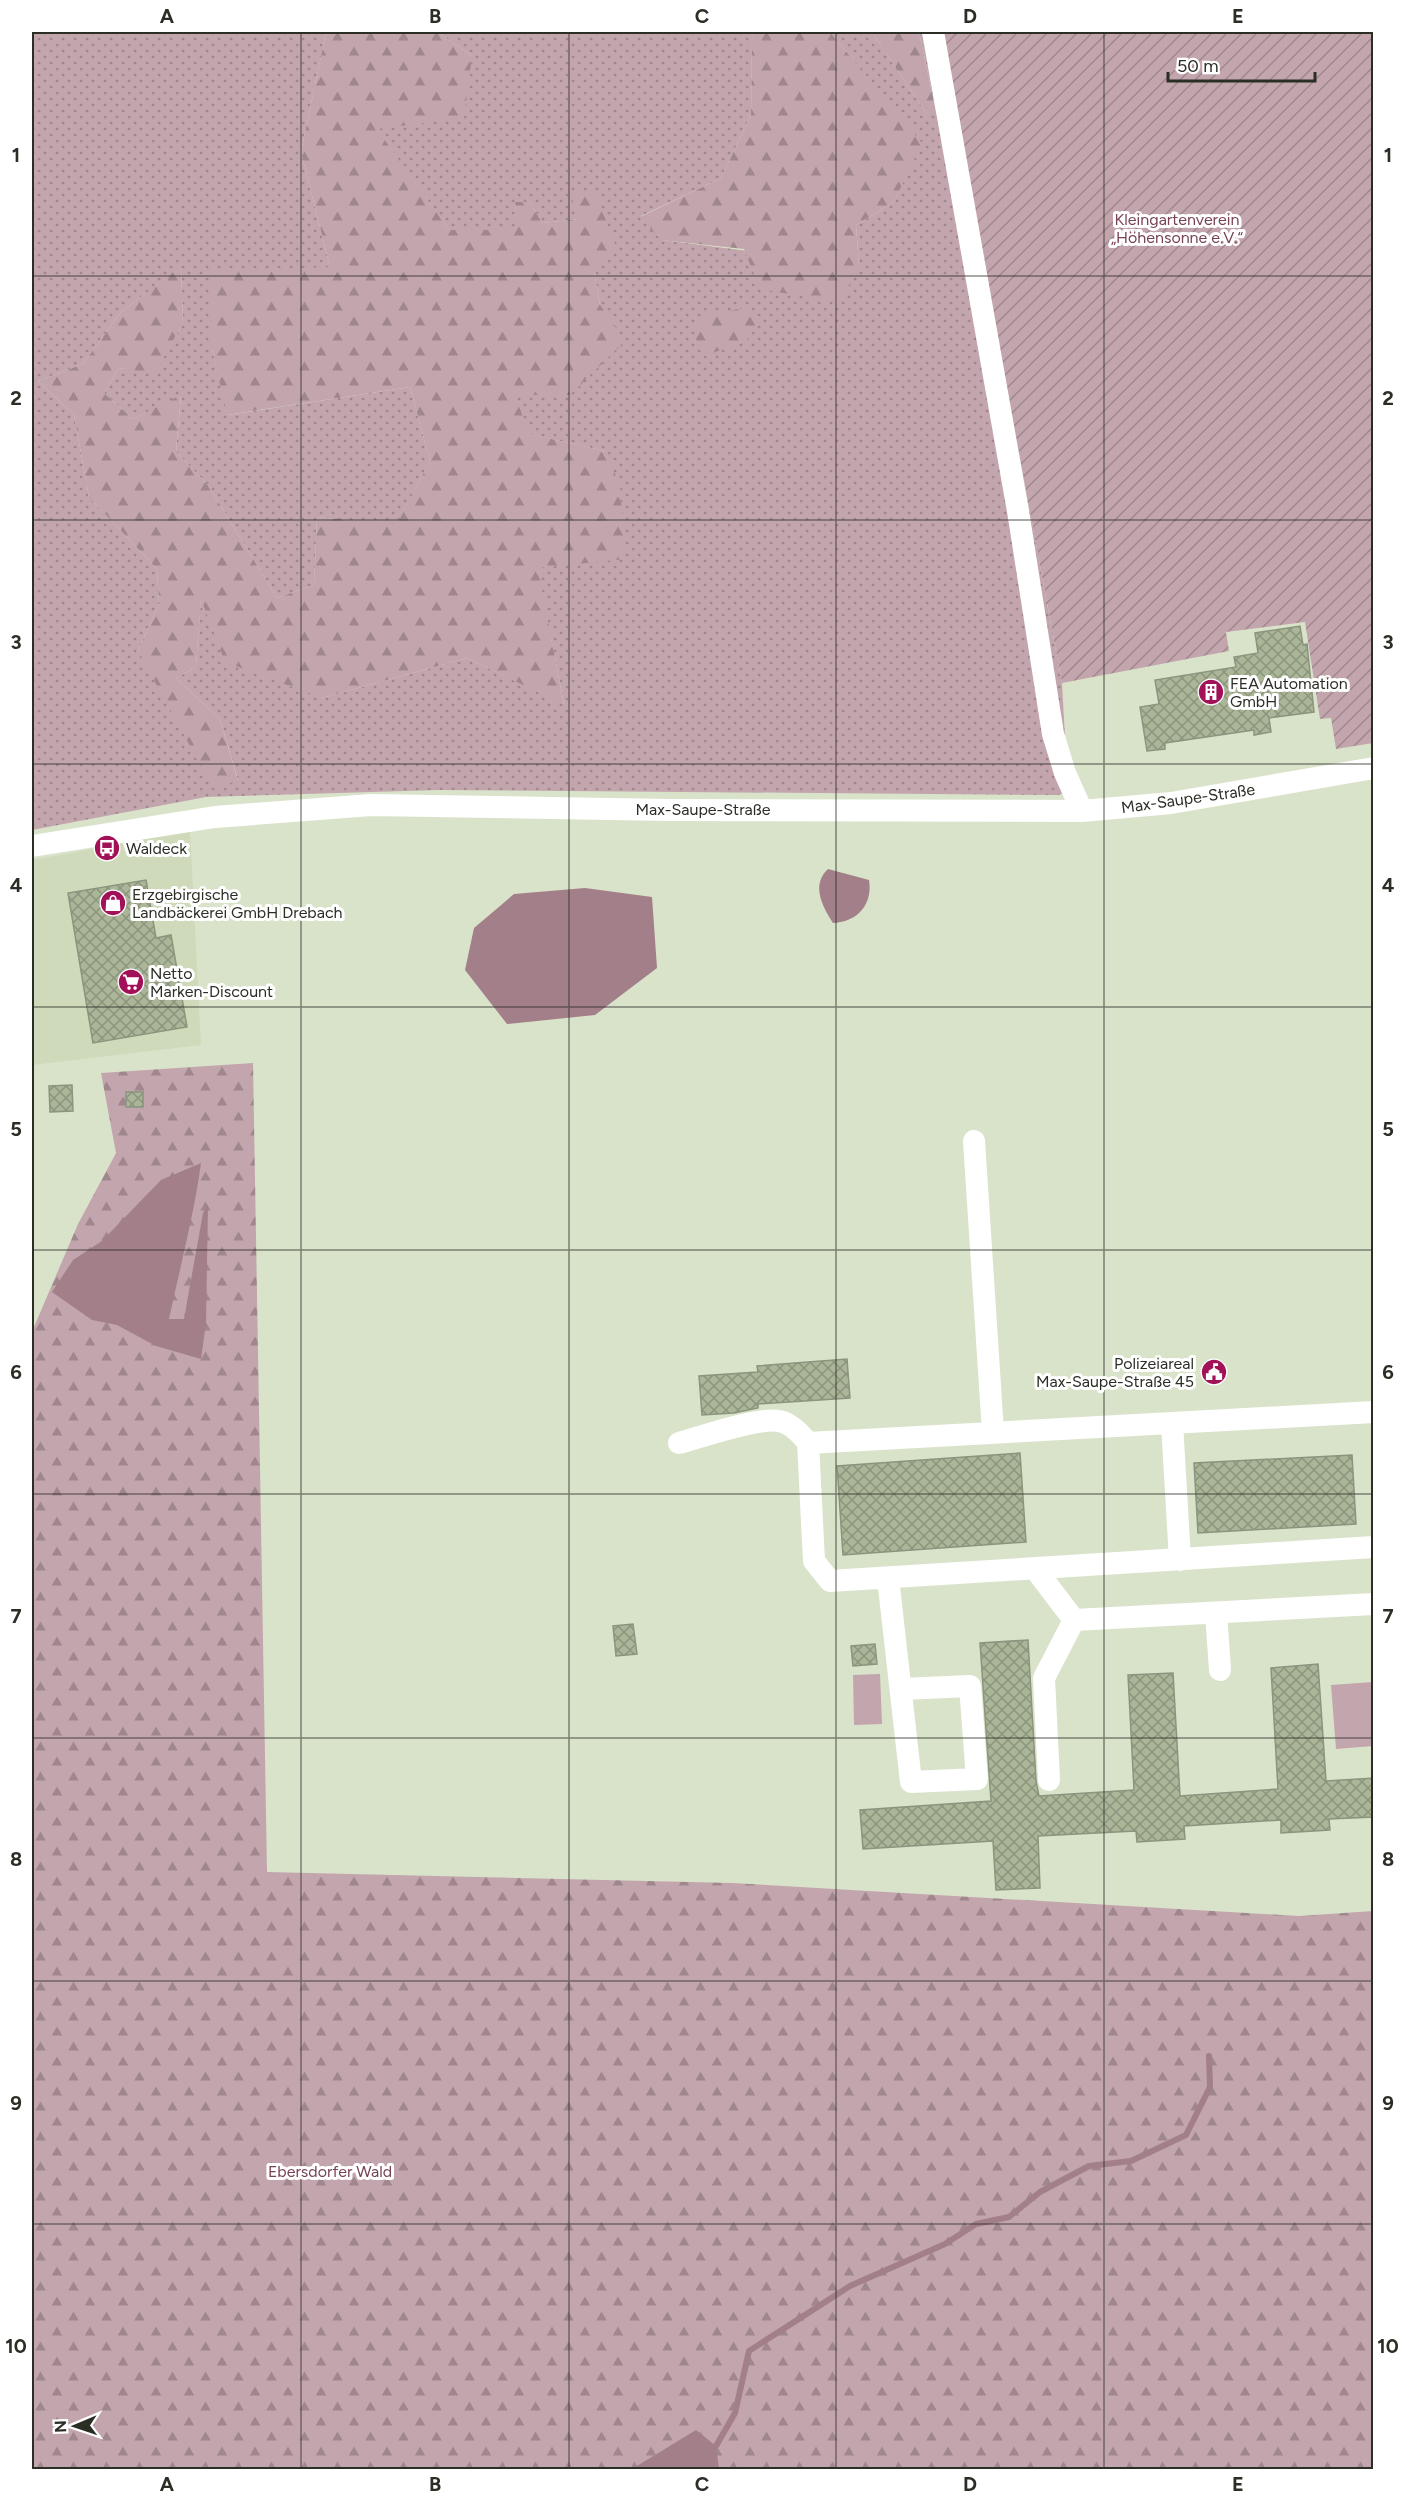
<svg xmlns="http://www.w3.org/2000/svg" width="1405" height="2501" font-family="Figtree,sans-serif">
<defs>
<pattern id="grass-dots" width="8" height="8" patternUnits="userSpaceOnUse" patternTransform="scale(1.5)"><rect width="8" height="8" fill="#c3a5ad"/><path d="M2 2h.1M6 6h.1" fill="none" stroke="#9f878d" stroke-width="1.8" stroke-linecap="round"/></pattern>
<pattern id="forest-firs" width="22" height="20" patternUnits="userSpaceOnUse" patternTransform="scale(1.5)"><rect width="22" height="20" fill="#c3a5ad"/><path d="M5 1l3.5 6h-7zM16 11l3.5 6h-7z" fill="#9f878d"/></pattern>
<pattern id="garden-furrows" width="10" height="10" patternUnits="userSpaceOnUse" patternTransform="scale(1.5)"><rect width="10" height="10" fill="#c3a5ad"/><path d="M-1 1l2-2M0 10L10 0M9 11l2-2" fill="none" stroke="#9f878d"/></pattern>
<pattern id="building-cross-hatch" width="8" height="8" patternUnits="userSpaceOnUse" patternTransform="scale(1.5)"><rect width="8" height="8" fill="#abb698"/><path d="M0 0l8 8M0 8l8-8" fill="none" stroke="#8b947c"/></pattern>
</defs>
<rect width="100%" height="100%" fill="#d9e3ca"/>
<!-- built -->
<path fill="#cedaba" d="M190,831L201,1045L32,1065V860Z"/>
<!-- grass -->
<path fill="url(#grass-dots)" d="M32,32H326L301,152L330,267L212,349L228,415L410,387L430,461L397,525L317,517L314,585L277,598L208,485L176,452L181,396L133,419L104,393L119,368L154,373L183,323L181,267L120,313L83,364L38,381L74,415L89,497L157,569L159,604L138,651L238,780L220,719L176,678L196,667L201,597L322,698L467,658L564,704L537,567L605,451L528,434L514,394L600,305L594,272L578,219L543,223L529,202L515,203L518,230H449L376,129L472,56L437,32H754L752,39L751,115L721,178L641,216L662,240L859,265L856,225L894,202L921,143L830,32H872L926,113L937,115L919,32H940L1062,683L1068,792L1058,795L439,790L206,797L32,830Z"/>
<!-- forest -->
<path fill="url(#forest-firs)" d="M326,32H437L472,56L464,118L377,129L449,230H517L515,202H529L543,223L578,219L571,194L594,189L617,249L594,272L600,305L625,341L570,395H515L529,434L605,451L620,485L625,559L538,568L564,705L467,658L322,698L225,662L201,599L196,667L176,678L220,719L238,781L213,788L138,651L159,604L157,569L89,497L74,415L38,381L83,364L120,313L181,266L183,323L154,374L119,368L104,393L133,419L181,395L176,452L208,485L277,598L314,585L317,517L397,524L430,461L410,387L227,415L212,349L211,271L330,267L301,152Z
M754,32H830L922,143L894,202L856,225L859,265L840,303L760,289L744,249L661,240L640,217L721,178L751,115L752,39Z
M872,32H919L937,116L926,113Z
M750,307L759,322L746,341L704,356L694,335L699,316Z
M253,1063L267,1872L732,1883L1299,1916L1373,1911V2469H32V1327H34L78,1224L116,1153L101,1073Z"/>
<!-- park -->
<path fill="#c3a5ad" d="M880,1674L882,1724L854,1725L853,1675Z
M1373,1682V1746L1336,1749L1331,1685Z"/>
<!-- garden -->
<path fill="url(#garden-furrows)" d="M940,32H1373V743L1336,749L1331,718L1320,719L1305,622L1226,632L1229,651L1062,683Z"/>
<!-- water -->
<path fill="#a27f89" d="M828,869L869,880C873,905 857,922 833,923C822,906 811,885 828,869Z
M585,888L652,897L657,968L595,1015L507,1024L465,970L474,928L514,894Z
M201,1163C194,1215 180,1267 169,1319H184L203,1213L208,1205L206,1323L201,1359L156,1346L117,1325L92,1320L52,1292L73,1260L102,1241L161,1180Z
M696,2430L716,2446L719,2469H632Z"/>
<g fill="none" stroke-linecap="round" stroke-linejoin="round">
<!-- stream -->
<path stroke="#a27f89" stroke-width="6" d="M716,2446L735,2413L749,2351L850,2286L945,2244L976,2224L1009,2217L1040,2192L1089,2166L1131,2161L1186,2135L1210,2087L1209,2056"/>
</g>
<!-- building -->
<path fill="url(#building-cross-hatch)" stroke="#8b947d" stroke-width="1.5" d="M1300,626L1303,645L1307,644L1314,712L1269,718L1271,732L1254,735V730L1165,743V749L1147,751L1140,707L1159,704L1155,680L1236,667L1234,657L1258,653L1255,633Z
M146,880L156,938L171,935L187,1027L93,1043L68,893Z
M72,1085L73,1111L50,1112L49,1086Z
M126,1092H143V1107H126Z
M847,1359L850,1398L758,1404V1408L734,1413L702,1415L699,1376L758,1372L757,1366Z
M1020,1453L1026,1542L843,1555L837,1466Z
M1352,1455L1356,1524L1198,1533L1194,1463Z
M633,1624L637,1654L616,1656L613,1626Z
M1028,1640L1036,1781L1039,1796L1134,1790L1128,1675L1173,1673L1180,1796L1278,1789L1271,1668L1318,1664L1326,1781L1374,1778V1817L1329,1819L1330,1830L1281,1833V1820L1184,1826L1185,1839L1137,1842L1136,1831L1038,1836L1040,1888L996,1890L993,1841L863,1849L860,1810L991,1801L980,1643Z
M875,1644L877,1664L853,1666L851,1646Z"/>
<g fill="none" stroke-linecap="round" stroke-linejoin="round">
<!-- minor -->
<path stroke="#fff" stroke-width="22" d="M933,32L1018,511L1053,734L1065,773L1082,811
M32,846L215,817L371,805L670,810L1082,811L1171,803L1374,768
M974,1141L993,1432
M1374,1412L808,1443L814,1561L830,1581L1374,1547
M1172,1423L1180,1560
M679,1443C701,1437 758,1417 779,1421C790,1423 801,1434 808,1443
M1036,1570L1074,1620L1374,1604
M888,1578L911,1782L977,1779L970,1686L902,1689
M1216,1613L1220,1670
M1049,1780L1044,1678L1074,1620"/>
</g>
<!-- grid -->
<path fill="none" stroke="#2b2e25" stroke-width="1.5" stroke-opacity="0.55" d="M301,32V2470M569,32V2470M836,32V2470M1104,32V2470M32,276H1374M32,520H1374M32,764H1374M32,1007H1374M32,1250H1374M32,1494H1374M32,1738H1374M32,1981H1374M32,2224H1374"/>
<!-- icons -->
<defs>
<g id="building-disc" transform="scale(1.35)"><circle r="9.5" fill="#a21157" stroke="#fff"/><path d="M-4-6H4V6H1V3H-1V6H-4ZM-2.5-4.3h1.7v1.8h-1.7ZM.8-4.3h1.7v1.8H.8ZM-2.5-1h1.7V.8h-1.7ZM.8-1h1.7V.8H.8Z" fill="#fff"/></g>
<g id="bus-disc" transform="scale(1.35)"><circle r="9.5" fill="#a21157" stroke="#fff"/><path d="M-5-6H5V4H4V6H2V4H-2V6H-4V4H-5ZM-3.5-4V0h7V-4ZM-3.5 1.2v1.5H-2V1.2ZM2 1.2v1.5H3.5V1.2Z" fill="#fff"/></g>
<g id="shop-disc" transform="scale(1.35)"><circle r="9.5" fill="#a21157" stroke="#fff"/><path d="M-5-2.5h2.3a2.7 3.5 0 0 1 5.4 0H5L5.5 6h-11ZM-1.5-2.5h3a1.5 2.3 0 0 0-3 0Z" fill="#fff"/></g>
<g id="supermarket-disc" transform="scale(1.35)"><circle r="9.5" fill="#a21157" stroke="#fff"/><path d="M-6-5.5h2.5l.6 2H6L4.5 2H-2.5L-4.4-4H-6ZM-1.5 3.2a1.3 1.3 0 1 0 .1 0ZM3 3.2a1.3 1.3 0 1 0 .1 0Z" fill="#fff"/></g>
<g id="civic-disc" transform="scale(1.35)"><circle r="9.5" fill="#a21157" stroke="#fff"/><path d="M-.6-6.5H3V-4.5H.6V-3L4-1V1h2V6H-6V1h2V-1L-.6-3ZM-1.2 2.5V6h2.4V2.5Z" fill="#fff"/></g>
</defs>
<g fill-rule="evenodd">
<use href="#building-disc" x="1211" y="692"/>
<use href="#bus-disc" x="107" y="848"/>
<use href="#shop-disc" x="113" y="903"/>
<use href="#supermarket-disc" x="131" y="982"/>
<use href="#civic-disc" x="1214" y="1372"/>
</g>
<g text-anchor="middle" stroke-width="6" stroke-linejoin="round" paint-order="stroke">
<!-- park labels -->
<g font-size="16" fill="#774354" stroke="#fff">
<text x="1177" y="225">Kleingartenverein<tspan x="1177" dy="18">„Höhensonne e.V.“</tspan></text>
<text x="330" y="2177">Ebersdorfer Wald</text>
</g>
<!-- poi labels -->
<g font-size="16" fill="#2b2e25" stroke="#fff" text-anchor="start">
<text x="1230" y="689">FEA Automation<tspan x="1230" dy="18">GmbH</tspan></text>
<text x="126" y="854">Waldeck</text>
<text x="132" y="900">Erzgebirgische<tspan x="132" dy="18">Landbäckerei GmbH Drebach</tspan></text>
<text x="150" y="979">Netto<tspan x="150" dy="18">Marken-Discount</tspan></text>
<text x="1194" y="1369" text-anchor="end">Polizeiareal<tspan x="1194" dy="18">Max-Saupe-Straße 45</tspan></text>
</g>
<!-- street labels -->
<g font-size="16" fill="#2b2e25" stroke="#fff">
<text transform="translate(1188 798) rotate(-8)" y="6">Max-Saupe-Straße</text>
<text x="703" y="815">Max-Saupe-Straße</text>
</g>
</g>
<!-- border -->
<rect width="1405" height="2501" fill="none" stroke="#ffffff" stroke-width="66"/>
<!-- north arrow -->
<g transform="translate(75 2426) rotate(268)" stroke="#ffffff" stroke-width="4.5" paint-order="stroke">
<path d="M0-4.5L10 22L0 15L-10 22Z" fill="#2b2e25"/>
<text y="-9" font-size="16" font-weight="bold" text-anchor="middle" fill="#2b2e25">N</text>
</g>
<!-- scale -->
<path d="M1168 72v9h147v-9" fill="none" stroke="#2b2e25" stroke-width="3"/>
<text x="1177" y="72" font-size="18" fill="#2b2e25" stroke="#ffffff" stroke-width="4.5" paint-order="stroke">50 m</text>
<rect x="33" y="33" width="1339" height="2435" fill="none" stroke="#2b2e25" stroke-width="2"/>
<g font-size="20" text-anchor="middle" font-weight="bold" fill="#2b2e25">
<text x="167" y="23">A</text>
<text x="435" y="23">B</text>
<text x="702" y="23">C</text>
<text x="970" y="23">D</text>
<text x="1238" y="23">E</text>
<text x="16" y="162">1</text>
<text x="1388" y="162">1</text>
<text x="16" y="405">2</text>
<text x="1388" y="405">2</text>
<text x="16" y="649">3</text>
<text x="1388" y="649">3</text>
<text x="16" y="892">4</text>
<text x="1388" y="892">4</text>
<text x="16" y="1136">5</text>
<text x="1388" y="1136">5</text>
<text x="16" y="1379">6</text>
<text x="1388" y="1379">6</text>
<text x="16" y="1623">7</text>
<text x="1388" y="1623">7</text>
<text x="16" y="1866">8</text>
<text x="1388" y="1866">8</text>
<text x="16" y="2110">9</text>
<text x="1388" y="2110">9</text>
<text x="16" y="2353">10</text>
<text x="1388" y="2353">10</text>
<text x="167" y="2491">A</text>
<text x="435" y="2491">B</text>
<text x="702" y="2491">C</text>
<text x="970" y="2491">D</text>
<text x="1238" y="2491">E</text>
</g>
</svg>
